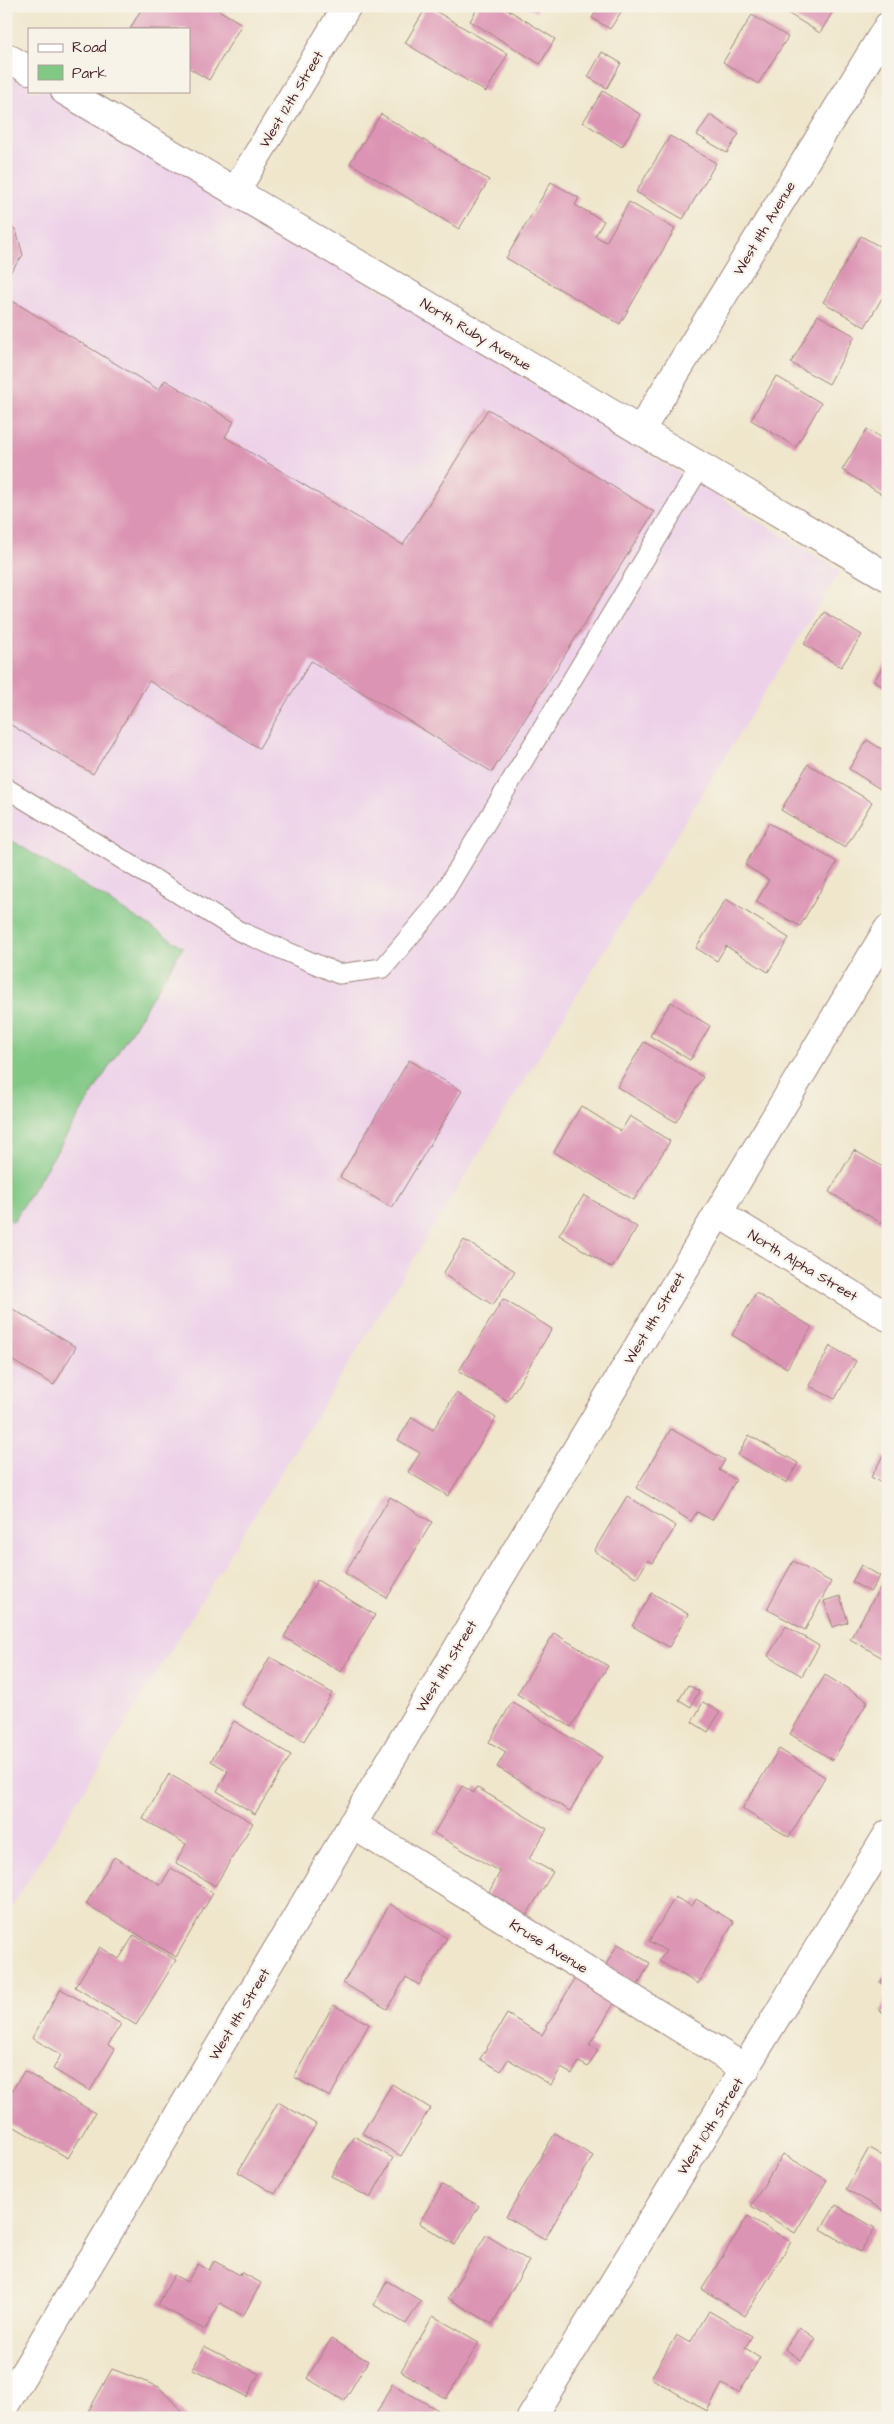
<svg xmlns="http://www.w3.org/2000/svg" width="894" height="2424" font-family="'Architects Daughter',sans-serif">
<rect width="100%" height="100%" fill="#f7f3e8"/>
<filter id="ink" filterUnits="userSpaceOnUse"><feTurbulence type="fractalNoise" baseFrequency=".02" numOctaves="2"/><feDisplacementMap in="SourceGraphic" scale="10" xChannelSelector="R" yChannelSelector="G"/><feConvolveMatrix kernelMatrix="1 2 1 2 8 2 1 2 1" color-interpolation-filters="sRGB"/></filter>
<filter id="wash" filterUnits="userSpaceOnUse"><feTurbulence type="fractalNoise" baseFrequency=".0096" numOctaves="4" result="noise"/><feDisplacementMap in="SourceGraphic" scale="20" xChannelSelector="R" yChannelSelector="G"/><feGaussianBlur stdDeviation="1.12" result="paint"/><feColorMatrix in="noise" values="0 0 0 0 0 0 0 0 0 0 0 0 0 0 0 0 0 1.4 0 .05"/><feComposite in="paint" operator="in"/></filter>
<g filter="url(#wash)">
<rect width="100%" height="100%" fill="#efe6cc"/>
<!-- built -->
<path fill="#edd1e9" d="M6,61L29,75V91H55L840,571L6,1916Z"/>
<!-- green -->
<path fill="#80c884" stroke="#657458" d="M6,837L183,947L13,1222L6,1217Z"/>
<g id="blocks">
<!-- building -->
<path fill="#dc94b4" d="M143,6H212L242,24L209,80L189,68V29H130Z
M427,6L508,54L486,92L405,43Z
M479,6H502L555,39L540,64L470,21Z
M526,6H539L536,12Z
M599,6H618L623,9L610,29L592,18Z
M776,6H836L820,33Z
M752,15L788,37L758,84L723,62Z
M602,52L621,63L607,88L588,77Z
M603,91L641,115L622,147L583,122Z
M381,114L489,180L459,229L350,163Z
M710,115L739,134L727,153L697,135Z
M670,136L716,163L683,219L636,192Z
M551,182L579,198L575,205L604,221L595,236L606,242L629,202L675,229L620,324L506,258Z
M6,224L16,230L23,255L6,278Z
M861,236L888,251V288L865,327L823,302Z
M6,297L159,390L165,380L234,422L225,437L403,545L488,409L654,512L492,772L311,661L259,748L149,681L93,774L6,722Z
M818,315L855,336L829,384L791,363Z
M776,376L821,403L796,447L751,420Z
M867,429L888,442V498L842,470Z
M824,612L862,635L841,667L804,644Z
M888,658V690L874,681Z
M867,740L888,753V794L849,769Z
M808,764L872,802L845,848L781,810Z
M769,823L837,862L800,926L756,902L769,880L745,865Z
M726,899L789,938L768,972L726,946L717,961L696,948Z
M671,1002L710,1026L690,1060L650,1036Z
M644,1042L703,1077L676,1122L617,1087Z
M409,1060L462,1091L392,1208L340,1177Z
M581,1106L621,1131L630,1116L670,1141L634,1200L554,1152Z
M854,1150L888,1170V1213L881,1223L829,1192Z
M584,1195L637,1227L612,1268L559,1235Z
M464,1240L515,1271L493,1305L443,1274Z
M756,1293L812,1327L787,1368L732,1335Z
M503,1299L552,1329L508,1401L459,1371Z
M6,1305L76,1347L54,1385L6,1357Z
M830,1346L856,1361L835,1399L809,1386Z
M456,1393L496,1418L448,1496L408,1472L420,1453L398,1440L412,1417L433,1430Z
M671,1429L725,1460L719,1470L736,1480L712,1520L697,1512L691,1521L636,1488Z
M749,1435L798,1463L787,1483L738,1455Z
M883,1456L888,1459L887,1486L871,1477Z
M627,1496L676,1526L653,1563L648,1560L637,1578L594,1551Z
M390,1497L432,1522L387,1598L345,1573Z
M793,1561L831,1582L805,1630L767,1609Z
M861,1565L880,1576L870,1592L852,1582Z
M317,1580L375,1615L341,1672L284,1637Z
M884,1581L888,1583V1661L850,1639Z
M652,1593L688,1614L669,1647L632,1626Z
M840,1596L848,1622L833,1627L824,1601Z
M786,1626L819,1646L802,1676L768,1656Z
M554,1633L608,1666L571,1727L517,1694Z
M270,1657L332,1693L304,1741L242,1705Z
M825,1675L868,1701L833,1760L790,1734Z
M688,1685L699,1691L691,1707L679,1700Z
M512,1702L602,1757L570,1811L497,1767L506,1752L489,1742Z
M703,1702L720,1712L708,1732L692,1722Z
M234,1721L291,1755L255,1814L217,1791L228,1771L211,1761Z
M779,1749L825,1777L789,1837L742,1809Z
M169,1774L253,1823L215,1886L176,1863L186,1844L143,1819Z
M462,1786L474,1793L476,1787L547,1829L529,1859L553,1872L523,1921L485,1899L500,1872L434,1833Z
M114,1857L161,1885L171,1868L213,1893L176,1957L86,1904Z
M675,1897L692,1906L696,1899L734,1922L698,1984L659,1961L666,1951L649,1941Z
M390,1904L447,1938L419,1985L406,1977L387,2009L343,1983Z
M134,1935L176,1960L136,2025L75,1987L100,1947L119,1959Z
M618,1944L650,1963L638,1985L605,1966Z
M888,1968V1987L880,1983Z
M577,1975L617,1999L589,2045L598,2050L588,2067L579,2062L572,2074L561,2068L551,2085L508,2059L501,2071L480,2059L507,2014L542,2035Z
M61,1989L121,2024L108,2045L115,2049L90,2091L53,2069L61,2055L32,2038Z
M888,1996V2014L880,2011Z
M333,2005L369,2024L330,2097L294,2077Z
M24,2071L95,2113L68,2158L6,2122V2101Z
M392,2084L430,2108L401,2156L362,2133Z
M278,2102L316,2124L275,2194L238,2172Z
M555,2133L593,2156L545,2239L506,2217Z
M354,2136L393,2158L370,2198L331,2176Z
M869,2148L888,2159V2213L846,2189Z
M783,2154L827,2180L795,2233L751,2206Z
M442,2185L479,2206L455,2245L419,2223Z
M836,2205L875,2228L860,2252L821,2229Z
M748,2216L791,2242L745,2316L702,2289Z
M486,2235L529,2261L492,2324L448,2298Z
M214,2261L240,2275L241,2272L261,2283L243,2316L220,2303L205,2330L158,2305L174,2275L187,2282L198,2264L209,2270Z
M387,2281L421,2301L406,2324L374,2305Z
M709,2311L752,2336L745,2348L760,2357L739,2393L722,2384L707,2411L651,2378L676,2335L690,2343Z
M433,2316L479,2342L446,2399L401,2371Z
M799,2327L816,2339L801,2360L785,2349Z
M331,2339L368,2361L344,2401L307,2378Z
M204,2346L259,2374L247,2397L193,2369Z
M112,2369L159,2387L188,2418H100L88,2412Z
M392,2384L438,2410L434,2418H374Z"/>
</g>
</g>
<g filter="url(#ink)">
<use href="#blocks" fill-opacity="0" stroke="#9c827c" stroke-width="1"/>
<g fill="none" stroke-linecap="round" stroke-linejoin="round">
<!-- lane casing -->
<g stroke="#9c827c" stroke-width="21">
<path id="lane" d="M6,788L239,931L339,974L383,968L437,904L700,467"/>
</g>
<!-- street casing -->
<g stroke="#9c827c" stroke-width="30">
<path id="street" d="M6,57L29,70
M65,91L888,577
M235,192L347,6
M640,431L888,26
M718,1213L888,1317
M352,1824L746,2069
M6,2403L888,929
M531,2418L888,1834"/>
</g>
<!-- lane -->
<use href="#lane" stroke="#fff" stroke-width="19"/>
<!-- street -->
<use href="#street" stroke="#fff" stroke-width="28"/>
</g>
</g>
<g text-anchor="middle" stroke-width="4.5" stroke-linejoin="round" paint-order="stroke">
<!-- street labels -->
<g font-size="14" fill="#4a1f2b" stroke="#f7f3e8">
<text transform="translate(291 99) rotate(-59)" y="5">West 12th Street</text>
<text transform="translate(764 228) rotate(-59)" y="5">West 11th Avenue</text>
<text transform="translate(476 334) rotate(31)" y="5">North Ruby Avenue</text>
<text transform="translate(803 1265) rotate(31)" y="5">North Alpha Street</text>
<text transform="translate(654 1318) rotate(-59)" y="5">West 11th Street</text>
<text transform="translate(446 1666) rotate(-59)" y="5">West 11th Street</text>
<text transform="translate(549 1946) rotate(32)" y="5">Kruse Avenue</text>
<text transform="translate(239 2014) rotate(-59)" y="5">West 11th Street</text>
<text transform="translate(710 2126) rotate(-58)" y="5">West 10th Street</text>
</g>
</g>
<!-- margin -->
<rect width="894" height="2424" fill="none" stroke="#f7f3e8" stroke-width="25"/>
<!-- legend -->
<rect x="28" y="28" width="162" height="65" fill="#f7f3e8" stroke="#b29e9c"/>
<rect x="38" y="44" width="25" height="8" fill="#ffffff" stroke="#b29e9c"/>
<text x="72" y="52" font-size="15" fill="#4a1f2b">Road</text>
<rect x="38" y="65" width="25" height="15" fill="#80c884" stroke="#b29e9c"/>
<text x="72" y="78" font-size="15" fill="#4a1f2b">Park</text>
</svg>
